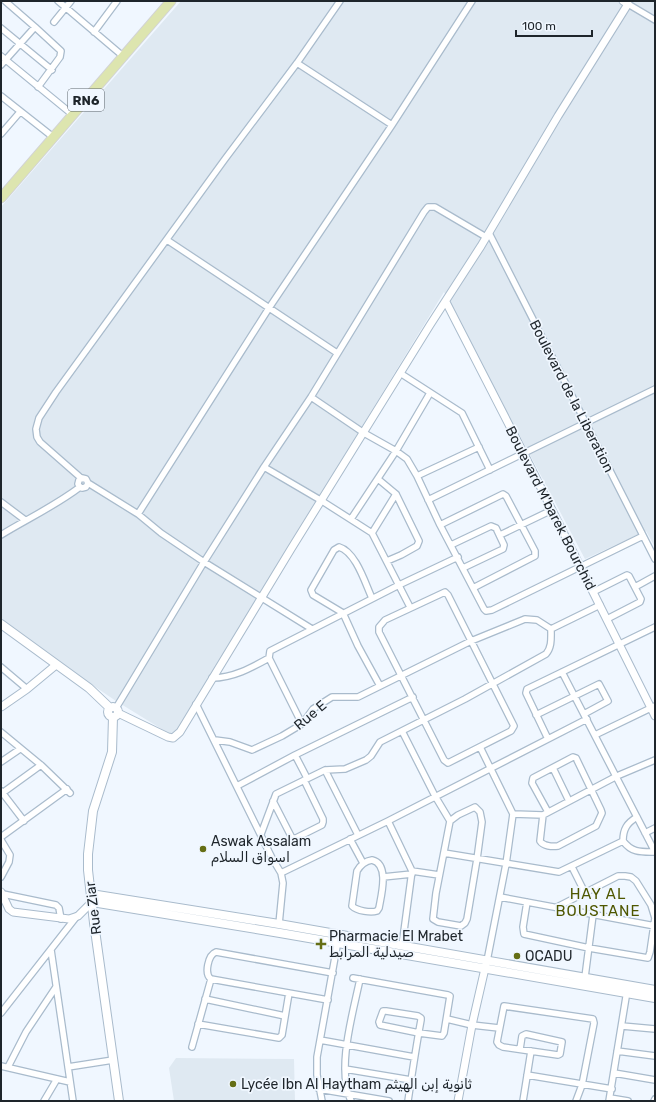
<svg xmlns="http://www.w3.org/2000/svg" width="656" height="1102" font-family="Rubik,'Noto Sans Arabic',sans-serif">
<rect width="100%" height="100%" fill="#f0f7ff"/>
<!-- built -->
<path fill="#dfe9f2" d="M181,1H655V547L646,531L585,559L444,292L173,736L116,701L1,623V207Z
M176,1058L294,1059L295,1101H174L169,1068Z"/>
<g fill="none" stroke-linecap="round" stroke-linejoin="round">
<!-- minor casing -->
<g stroke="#a9bbcc" stroke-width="8">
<path id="minor" d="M5,1L35,27L61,51L60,57L38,87
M58,1L124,57
M628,4L655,20
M54,22L71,1
M1,28L52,70
M94,32L117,1
M1,56L73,115
M297,63L392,125
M1,65L35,27
M1,96L53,137
M1,134L20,112
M489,233L655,559
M167,240L337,353
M400,373L462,413L490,470
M311,397L364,433L396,451L407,459L417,476L440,525L484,609L486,611L492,610L643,536
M264,467L322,501L372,533L410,607
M417,476L479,447
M81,478L40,442L37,437L36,429L39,418L56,392L225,159L297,63L340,1
M378,479L396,494L419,541L417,546L401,555L387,561
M88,483L138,514L161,533L204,562L312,629
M428,500L655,389
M1,502L25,520
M138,514L269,308L392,125L472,1
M351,519L396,451L430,393
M440,525L503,494L506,496L535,551V556L473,588
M372,533L396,494
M1,535C27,519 55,506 80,487L82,488L86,487L88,483L86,479L82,478L79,480L78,484L80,487
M500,535L552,510
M451,545L491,526L496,528L504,545L503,549L463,568
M635,587L655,576
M445,592L448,595L514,726L511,731L448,763L444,760L379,632V627L385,620Z
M593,592L627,575L629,576L641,599L640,602L607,619
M372,598C365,583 356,552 339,547L334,550L311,590L313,595L343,613L358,646L380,686
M1,667L27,689
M562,672L655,852
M212,678C233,678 251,668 269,658
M196,704L272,858L281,873L283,883L279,924
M116,708L204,562L264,467L311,397L424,212L428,207H435L486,237
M536,715L599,684L608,701L584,714
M302,724L269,658L270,651L399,585L458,557
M402,731L435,796L450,821L436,893L433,919L438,922L461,926L465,923L467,919L477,859L482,822L480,812L475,807L458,815L450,821
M1,732L41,765L70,793
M595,735L655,706
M548,739L526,693L527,689L655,627
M215,740L230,742L252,750L282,736L302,724L313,709L332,697H358L471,641L525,619L537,620L551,629
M480,747L513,814L506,864L487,961
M295,755L307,778
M1,762L20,749
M553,768L569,801
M325,770L358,835
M237,786L295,755L413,697
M1,791L24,821
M1,794L41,765
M273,801L292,838H296L322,825L323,822V819L304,780
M513,814L543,815L617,776L655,760
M543,815L540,841C543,846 552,847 558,846L596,826L602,813L601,810L576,758L573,757L533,778L532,783L548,812
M637,817C627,823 623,829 623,841C632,853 641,852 655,852
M388,821L412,871L402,946
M645,833L655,828
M261,834L276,794L325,770L345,769L366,760L371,756L380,742L465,699L546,654C552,647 551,638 551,629L600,605
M1,837L67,789
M350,839L363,863
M1,840L10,855L9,862L1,877
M444,853L559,872L623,841
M372,860C390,864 381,896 379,908L377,911C371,913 357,911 352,906L357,871C361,864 365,861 372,860Z
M572,867L585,893
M412,871L439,875
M281,873L388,821L587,719
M383,877L412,874
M3,894L56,905L59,908L61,919
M500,897L655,926
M527,902L523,927L524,934L589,948L648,958L650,952L655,918L651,905L636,881L631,877L625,876H618L557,907
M51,950L73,1101
M585,977L593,915
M353,978L448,995L450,996L444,1033L442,1036L419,1033L380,1025L379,1022L383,1011H386L418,1016L421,1018V1020C416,1047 412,1074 408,1101
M205,999L285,1016
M328,1000L211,979C204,974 208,955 216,952L333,973
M1,1013L77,916
M447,1019L472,1025L499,1028
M198,1024L279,1038L282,1035L289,993
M622,1026L655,1029
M320,1040L414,1057
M192,1047L211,979
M520,1049L522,1036L526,1034L562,1042L560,1054L558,1055L503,1047L499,1045L497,1042L504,1006L593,1019L594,1023L582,1085L576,1101
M617,1051L655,1056
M1,1066L70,1082
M8,1067L26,1032L56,987
M68,1067L113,1060
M345,1069L411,1080
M614,1073L655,1080
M527,1075L612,1089
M319,1089L389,1101
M610,1098L628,1101
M44,1101L57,1079
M322,1101L317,1075V1057L339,935
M351,1101C336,1069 353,1013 360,979
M523,1101L531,1051
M609,1101L627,991
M654,1101L655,1099"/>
</g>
<!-- tertiary casing -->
<g stroke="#a9bbcc" stroke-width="9">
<path id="tertiary" d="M446,302L524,454L655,716
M1,707L27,689L56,665
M118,713L168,737L173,738L180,732L291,549L430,325L481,246L558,116L628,4L623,1
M1,892L9,909L13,912L69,919L78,916L92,902
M458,1101L472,1025L486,964"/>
</g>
<!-- secondary casing -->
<g stroke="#a9bbcc" stroke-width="10">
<path id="secondary" d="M1,624L89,688L110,708
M108 712a5 5 0 1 1 10 0a5 5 0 1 1-10 0Z
M113,717L112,752L93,811L88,854V870L94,923L119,1101
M91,894L279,924L655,990
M92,902L280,933L655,998"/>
</g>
<!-- primary casing -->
<g stroke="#d2d3d5" stroke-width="11">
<path id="primary" d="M1,198L171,1"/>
</g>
<!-- minor -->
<use href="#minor" stroke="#fff" stroke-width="5.5"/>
<!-- tertiary -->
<use href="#tertiary" stroke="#fff" stroke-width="7"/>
<!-- secondary -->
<use href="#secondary" stroke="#fff" stroke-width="8"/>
<!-- primary -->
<use href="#primary" stroke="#dde5af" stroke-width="9"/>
</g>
<!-- markers -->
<g fill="#656e15" stroke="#f0f7ff" stroke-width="1.5">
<circle cx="203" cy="849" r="4"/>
<path d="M319 938h4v4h4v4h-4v4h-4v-4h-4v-4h4z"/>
<circle cx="517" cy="956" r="4"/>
<circle cx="233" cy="1084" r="4"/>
</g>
<g text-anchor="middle" stroke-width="3.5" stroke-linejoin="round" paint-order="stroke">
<!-- shield labels -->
<rect fill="#f0f7ff" stroke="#5d646b" stroke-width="1" x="68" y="89" width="36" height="22" rx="3"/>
<g font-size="13" font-weight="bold" fill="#1e252b">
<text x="86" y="105">RN6</text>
</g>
<!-- street labels -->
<g font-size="14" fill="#1e252b" stroke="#f0f7ff">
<text transform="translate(572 396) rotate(63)" y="5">Boulevard de la Liberation</text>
<text transform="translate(551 508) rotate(63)" y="5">Boulevard M'barek Bourchid</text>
<text transform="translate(310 715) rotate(-40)" y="5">Rue E</text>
<text transform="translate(93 908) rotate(-97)" y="5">Rue Ziar</text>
</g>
<!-- poi labels -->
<g font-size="14" fill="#1e252b" stroke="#f0f7ff" text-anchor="start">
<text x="211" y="846">Aswak Assalam<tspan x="211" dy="16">اسواق السلام</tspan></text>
<text x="329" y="941">Pharmacie El Mrabet<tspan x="329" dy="16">صيدلية المرابط</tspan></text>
<text x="525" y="961">OCADU</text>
<text x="241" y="1089">Lycée Ibn Al Haytham ثانوية إبن الهيثم</text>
</g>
<!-- neighbourhood labels -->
<g font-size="15" letter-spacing="1" fill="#4f5700" stroke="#f0f7ff">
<text x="598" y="899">HAY AL<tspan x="598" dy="17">BOUSTANE</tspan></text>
</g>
</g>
<!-- border -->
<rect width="656" height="1102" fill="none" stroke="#1e252b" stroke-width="4"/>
<!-- scale -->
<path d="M516 30v6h76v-6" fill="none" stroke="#1e252b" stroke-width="2"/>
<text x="522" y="30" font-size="12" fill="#1e252b" stroke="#f0f7ff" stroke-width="3" paint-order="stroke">100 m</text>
</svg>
